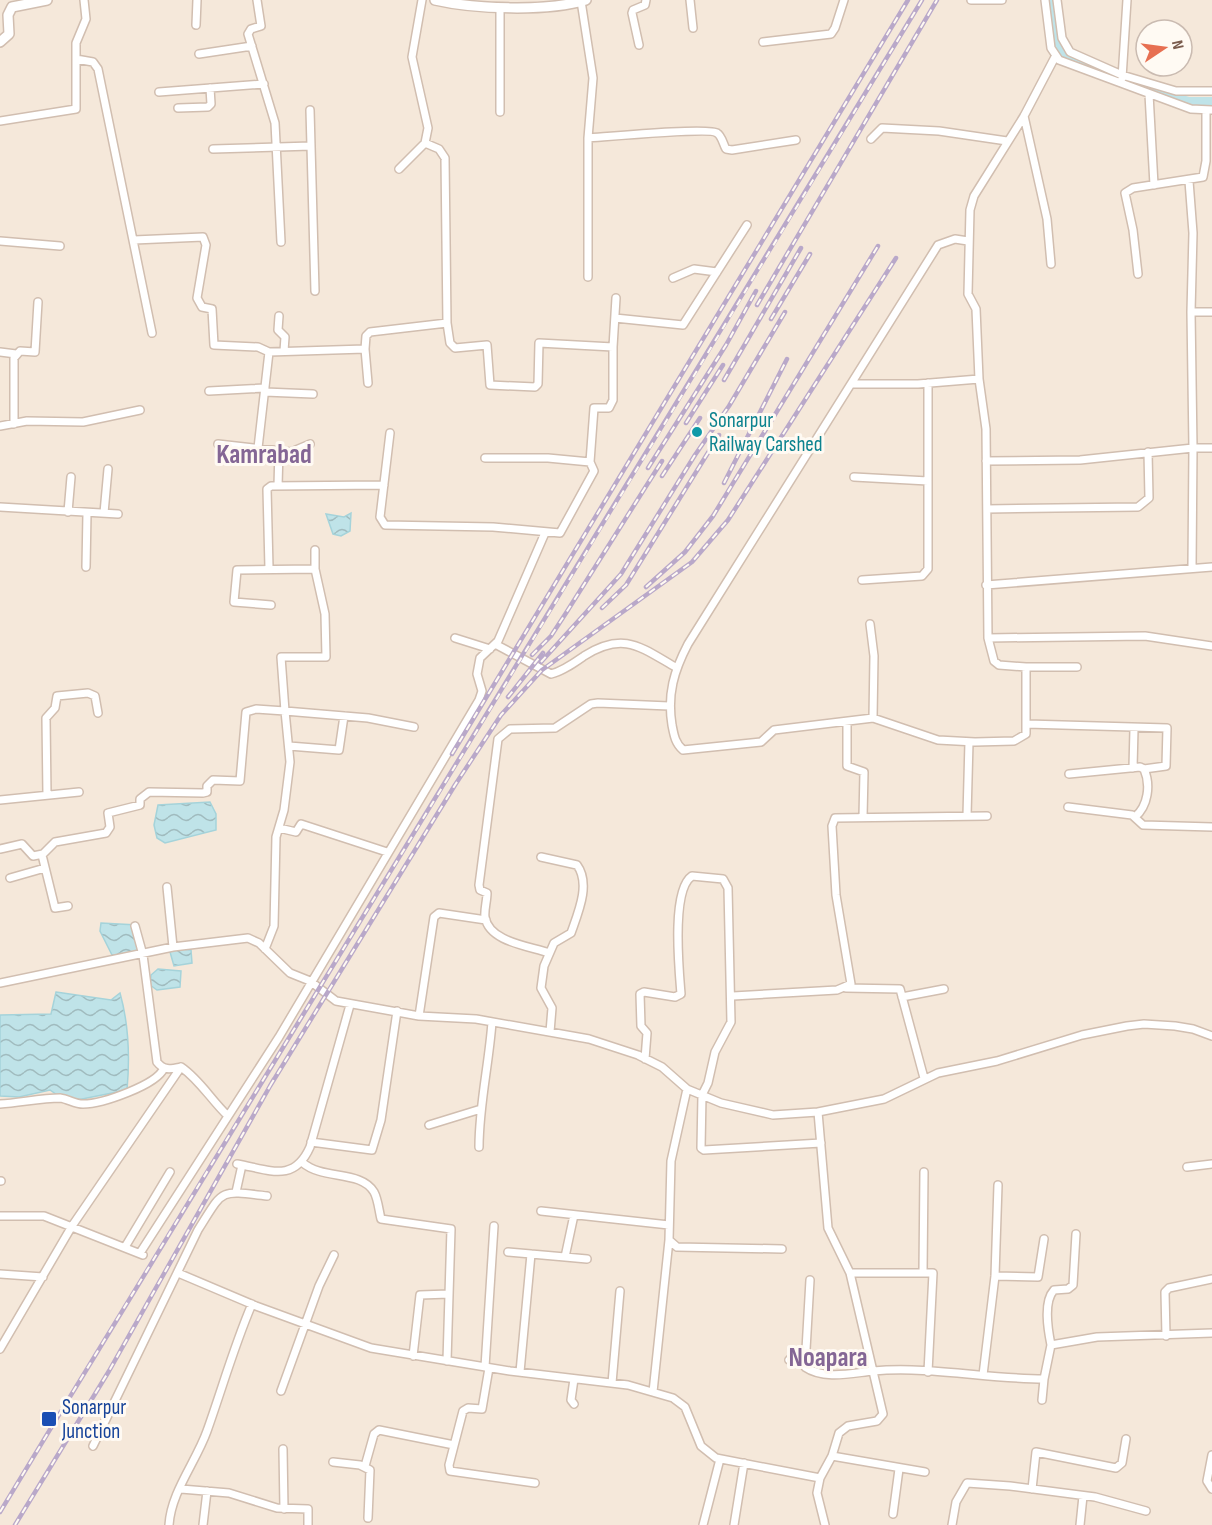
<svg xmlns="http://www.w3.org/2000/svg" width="1212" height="1525" font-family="'Sofia Sans Condensed',sans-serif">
<defs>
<pattern id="water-waves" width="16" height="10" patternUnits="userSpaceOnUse" patternTransform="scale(1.5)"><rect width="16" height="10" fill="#bfe3e8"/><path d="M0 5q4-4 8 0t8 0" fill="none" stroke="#a0bbbe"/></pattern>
</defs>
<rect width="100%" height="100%" fill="#fdf6ec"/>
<!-- residential -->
<path fill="#f5e8da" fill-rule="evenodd" d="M0,0H1212V1525H0ZM1146,30H1182V66H1146Z"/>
<!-- water -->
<path fill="url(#water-waves)" stroke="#a5d3da" stroke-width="1.5" d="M351,513L350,531L341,536L333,534L326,514L344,517Z
M210,802L216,814V830L165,843L157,838L154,825L158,805Z
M101,923L137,925L140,953L113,957L100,931Z
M175,948L191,950L192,963L174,966L170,952Z
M158,969L181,971L180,987L157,990L150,985L151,975Z
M56,992L111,1000L120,993C129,1025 130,1057 127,1090L67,1102L50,1090L19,1097L0,1096V1015L51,1014Z"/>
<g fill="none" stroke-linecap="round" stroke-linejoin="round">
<!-- canal -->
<path stroke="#bfe3e8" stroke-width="8" d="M1052,0L1060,52L1064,58L1107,75
M1129,83L1189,101H1212"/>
<!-- minor casing -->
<g stroke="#d1beb0" stroke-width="10">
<path id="minor" d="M257,0L261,26L251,29L248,34L275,123L281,242
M422,0L412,57L428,128L425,143L439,149L445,158L447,323L450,343L455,348L487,345L490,385L535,387L538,384L539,343L613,347
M690,0L693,28
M971,0H1002
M1045,0L1051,48L1059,60L1191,109L1212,110
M1057,0L1062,38L1070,52L1122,75L1176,91H1212
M581,1L593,78L588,138V277
M196,25L197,0
M763,42L831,34L835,28L844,0
M639,45L632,13L633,10L645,5L646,0
M199,54L252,46
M76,59L93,62L98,69L152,333
M1122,78L1127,0
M159,92L264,84
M1149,94L1154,185
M178,108L208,107L211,104L210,88
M310,110L315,291
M500,112V8
M1024,116L1047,219L1051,264
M0,121L76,109V43L86,19L84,0
M588,138C604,137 710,127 717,133C722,136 723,144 726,149L732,150L796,140
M871,139L882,128L939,131L1007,141
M213,149L311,146
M399,169L425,143
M1189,181L1193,233L1191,312L1193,448H1212
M134,240L203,237L206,245L197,298L202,307L212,309L214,345L258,347L269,352
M0,241L60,246
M968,241L955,239L938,245L688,644C674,671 667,694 672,725C674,735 675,743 683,750L761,742L774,730L873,718L938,740L975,742L1014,741L1026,734V667L999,665L994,661L988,638L986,429L979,379L976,309L968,294L970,210L974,196L1024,116L1055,57
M1138,274L1133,230L1125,193L1133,188L1203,177L1206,161V110
M673,278L694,269L717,272
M1191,312H1212
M279,316L278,330L285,337L284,351
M615,318L683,325L747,225
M365,349L366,336L370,332L447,323
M0,352L16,354
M852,384H918L979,379
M209,391L265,388
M265,392L313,394
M14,424V358L20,351L35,352L38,302
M0,426L27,421L83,422L140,410
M390,433L380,517L385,525L493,527L560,533L594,471L590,462L594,408H609L613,400V347L616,298
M218,444L291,452L310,444
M258,448L269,352L365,349L368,383
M485,458H548L590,462
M986,461L1080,460L1193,448L1192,567
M854,477L928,481
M278,486L279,450
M0,507L118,514
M987,509L1138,507L1149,498L1148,452
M68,512L71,477
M104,513L108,469
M86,567L87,513
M269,568L267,489L271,486L384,485
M315,569V550
M862,580L922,576L928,569V383
M986,585L1212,567
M271,605L234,602L237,570L315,569L325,614L326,657H281L285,711L368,718L414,727
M870,624L874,656L873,718
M455,638L490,649
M988,638L1145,636L1212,646
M495,644L551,674C563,671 574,663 584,656C624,631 640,647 677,668
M1026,667H1077
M847,722V766L864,772L863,817
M1027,724L1167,728L1166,766L1144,769
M289,746L339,750L344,716
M1133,768L1134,729
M1069,774L1140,767L1144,769C1151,785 1148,806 1135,817
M47,795L46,718L55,708L57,696L88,693L95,696L98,713
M0,800L79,792
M1068,807L1132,815L1143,825L1212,827
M967,816L969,742
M279,828L296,832L301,824L387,852
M0,849L22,844L33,856L43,854L55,842L106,833L110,827L108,813L140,805V799L149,792L203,793L207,792V786L213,780L240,781L246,712L256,709L285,711L290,762L284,810L276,837L274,926L265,949
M42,855L55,908L68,906
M541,857L577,865C591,884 578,913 571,933L554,943L544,966L541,988L552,1008L550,1032
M10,878L45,868
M167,887L173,947
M135,926L143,955L157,1062C164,1071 171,1069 181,1067C200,1080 211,1100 228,1116
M549,953C529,946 489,942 485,917C484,910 487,901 487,893L480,890L479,885L498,739L510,729L555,728L591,704L598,703L669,706
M0,983L173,947L248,938L259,943L290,973L310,981L336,1001L419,1016L476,1019L589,1039L638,1055L662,1067L687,1089L721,1103L773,1115L818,1112L828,1228L850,1273L883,1414L877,1421L848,1426L839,1433L832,1456L820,1478L817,1493L825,1525
M846,988L900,989L924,1078
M733,996L837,990L851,984L836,895L832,826L835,818L987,816
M902,997L944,989
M419,1016L434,917L439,913L486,920
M645,1059L647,1033L641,1026L640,994L644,992L675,997L681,994C679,969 671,890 692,876L723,879L728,888L731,1022L715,1052L708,1083L702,1095L701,1148L704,1150L821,1143
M687,1089L671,1161L669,1240L677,1247L782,1249
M0,1104C19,1103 41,1098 60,1098C68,1099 75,1104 83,1104C102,1104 157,1085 164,1068
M818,1112L884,1099L938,1073L997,1061L1082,1035L1127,1026L1144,1024L1175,1026L1193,1029L1212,1036
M429,1125L481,1109
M311,1142L372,1150L381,1120L397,1011
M479,1147C479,1105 489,1064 492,1022
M303,1163C323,1180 361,1170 374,1192C378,1199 379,1211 381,1219L451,1229L447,1361
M237,1164C270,1170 294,1183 310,1147L350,1005
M1187,1167L1212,1164
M0,1181H1
M236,1192L242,1165
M541,1211L669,1225
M0,1216H44L143,1255
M125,1247L170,1172
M508,1252L565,1257L574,1215
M140,1253L279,1037L479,700L482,691L477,674L480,658L498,641L545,533
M565,1257L587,1259
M178,1273L256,1306L371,1348L510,1371L628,1385L673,1398L685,1407L701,1446L716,1458L820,1478
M850,1273H933L928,1372
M923,1273L924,1172
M0,1274L43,1277
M995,1276L1038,1277L1044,1239
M810,1280L805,1367C824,1380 852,1373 873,1371C930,1366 988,1379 1044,1379L1051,1345L1097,1337L1212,1333
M1166,1336L1165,1292L1169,1288L1212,1279
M1051,1345C1048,1330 1043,1302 1054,1290L1068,1289L1073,1285L1076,1234
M0,1349L72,1226L181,1067
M413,1356L420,1295L449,1294
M789,1360L792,1357L804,1359
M485,1367L494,1226
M489,1368L482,1409L468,1408L463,1411L449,1465L450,1471L535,1483
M520,1372L531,1254
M983,1375L995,1276L998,1185
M612,1383L620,1291
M281,1391L319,1286L334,1255
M653,1392L669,1240
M1042,1400L1044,1379
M574,1404L571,1400L574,1379
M93,1446L198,1230C224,1189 218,1190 267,1196
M283,1449L284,1509
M1212,1455L1207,1481L1212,1489
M832,1456L925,1472
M333,1462L360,1465L370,1470L368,1518
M365,1466L374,1434L379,1430L454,1445
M181,1489L229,1493L277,1508L308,1509V1525
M1032,1489L1036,1452L1116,1468L1122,1463L1126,1439
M893,1514L899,1469
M169,1525C171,1492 196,1462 207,1431C222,1389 234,1346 252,1304
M203,1525L207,1491
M703,1525L720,1459
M734,1525L744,1463
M952,1525L956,1502L967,1483L1010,1486L1095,1497L1146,1511
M1080,1525L1083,1496"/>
</g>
<!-- tertiary casing -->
<g stroke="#d1beb0" stroke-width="12">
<path id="tertiary" d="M435,0C474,9 547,12 586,0
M0,42L9,34L8,15L12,7L47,0"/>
</g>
<!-- minor -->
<use href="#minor" stroke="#fff" stroke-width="7"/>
<!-- tertiary -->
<use href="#tertiary" stroke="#fff" stroke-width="9"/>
<!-- rail casing -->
<g stroke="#b9a8c9" stroke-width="4.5">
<path id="rail" d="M757,305L937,0
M771,319L810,254
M724,380L801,248
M686,423L723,365
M648,468L726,345L756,291
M662,476L700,418
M724,483L787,359
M646,587L685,552L713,516L878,246
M602,608L626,585L719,435
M532,655L551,636L566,613L662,461
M541,662L621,574L695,455L729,406L785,312
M508,697L543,653
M452,754L908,0
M270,1086L455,785L501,715L542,670L692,562L728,520L896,258
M0,1512C306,1007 617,505 922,0
M15,1525L109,1371L274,1079"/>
</g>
<!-- rail -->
<use href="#rail" stroke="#fffaf3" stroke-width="2" stroke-dasharray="7" stroke-linecap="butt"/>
</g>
<!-- markers -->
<circle fill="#0f9aa8" stroke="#fffaf3" stroke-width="2" cx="697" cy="432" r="6"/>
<rect fill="#1a4fb4" stroke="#fffaf3" stroke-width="2" x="41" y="1411" width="16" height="16" rx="3"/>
<g text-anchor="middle" stroke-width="6" stroke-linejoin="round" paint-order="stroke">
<!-- culture labels -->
<g font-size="21" fill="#0d838f" stroke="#fffaf3" text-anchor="start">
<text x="709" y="427">Sonarpur<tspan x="709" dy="24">Railway Carshed</tspan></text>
</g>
<!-- transit labels -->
<g font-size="21" fill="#164399" stroke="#fffaf3" text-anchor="start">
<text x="62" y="1414">Sonarpur<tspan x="62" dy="24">Junction</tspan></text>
</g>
<!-- district labels -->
<g font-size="27" font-weight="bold" fill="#846695" stroke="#fffaf3">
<text x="264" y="463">Kamrabad</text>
<text x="828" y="1366">Noapara</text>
</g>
</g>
<!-- north arrow -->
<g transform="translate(1164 48) rotate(77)"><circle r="28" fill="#fffaf3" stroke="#cabbb1" stroke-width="1.5"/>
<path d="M0-4.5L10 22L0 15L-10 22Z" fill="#e76f51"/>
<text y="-9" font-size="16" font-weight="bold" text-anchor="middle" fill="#7a5c4d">N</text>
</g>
</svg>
